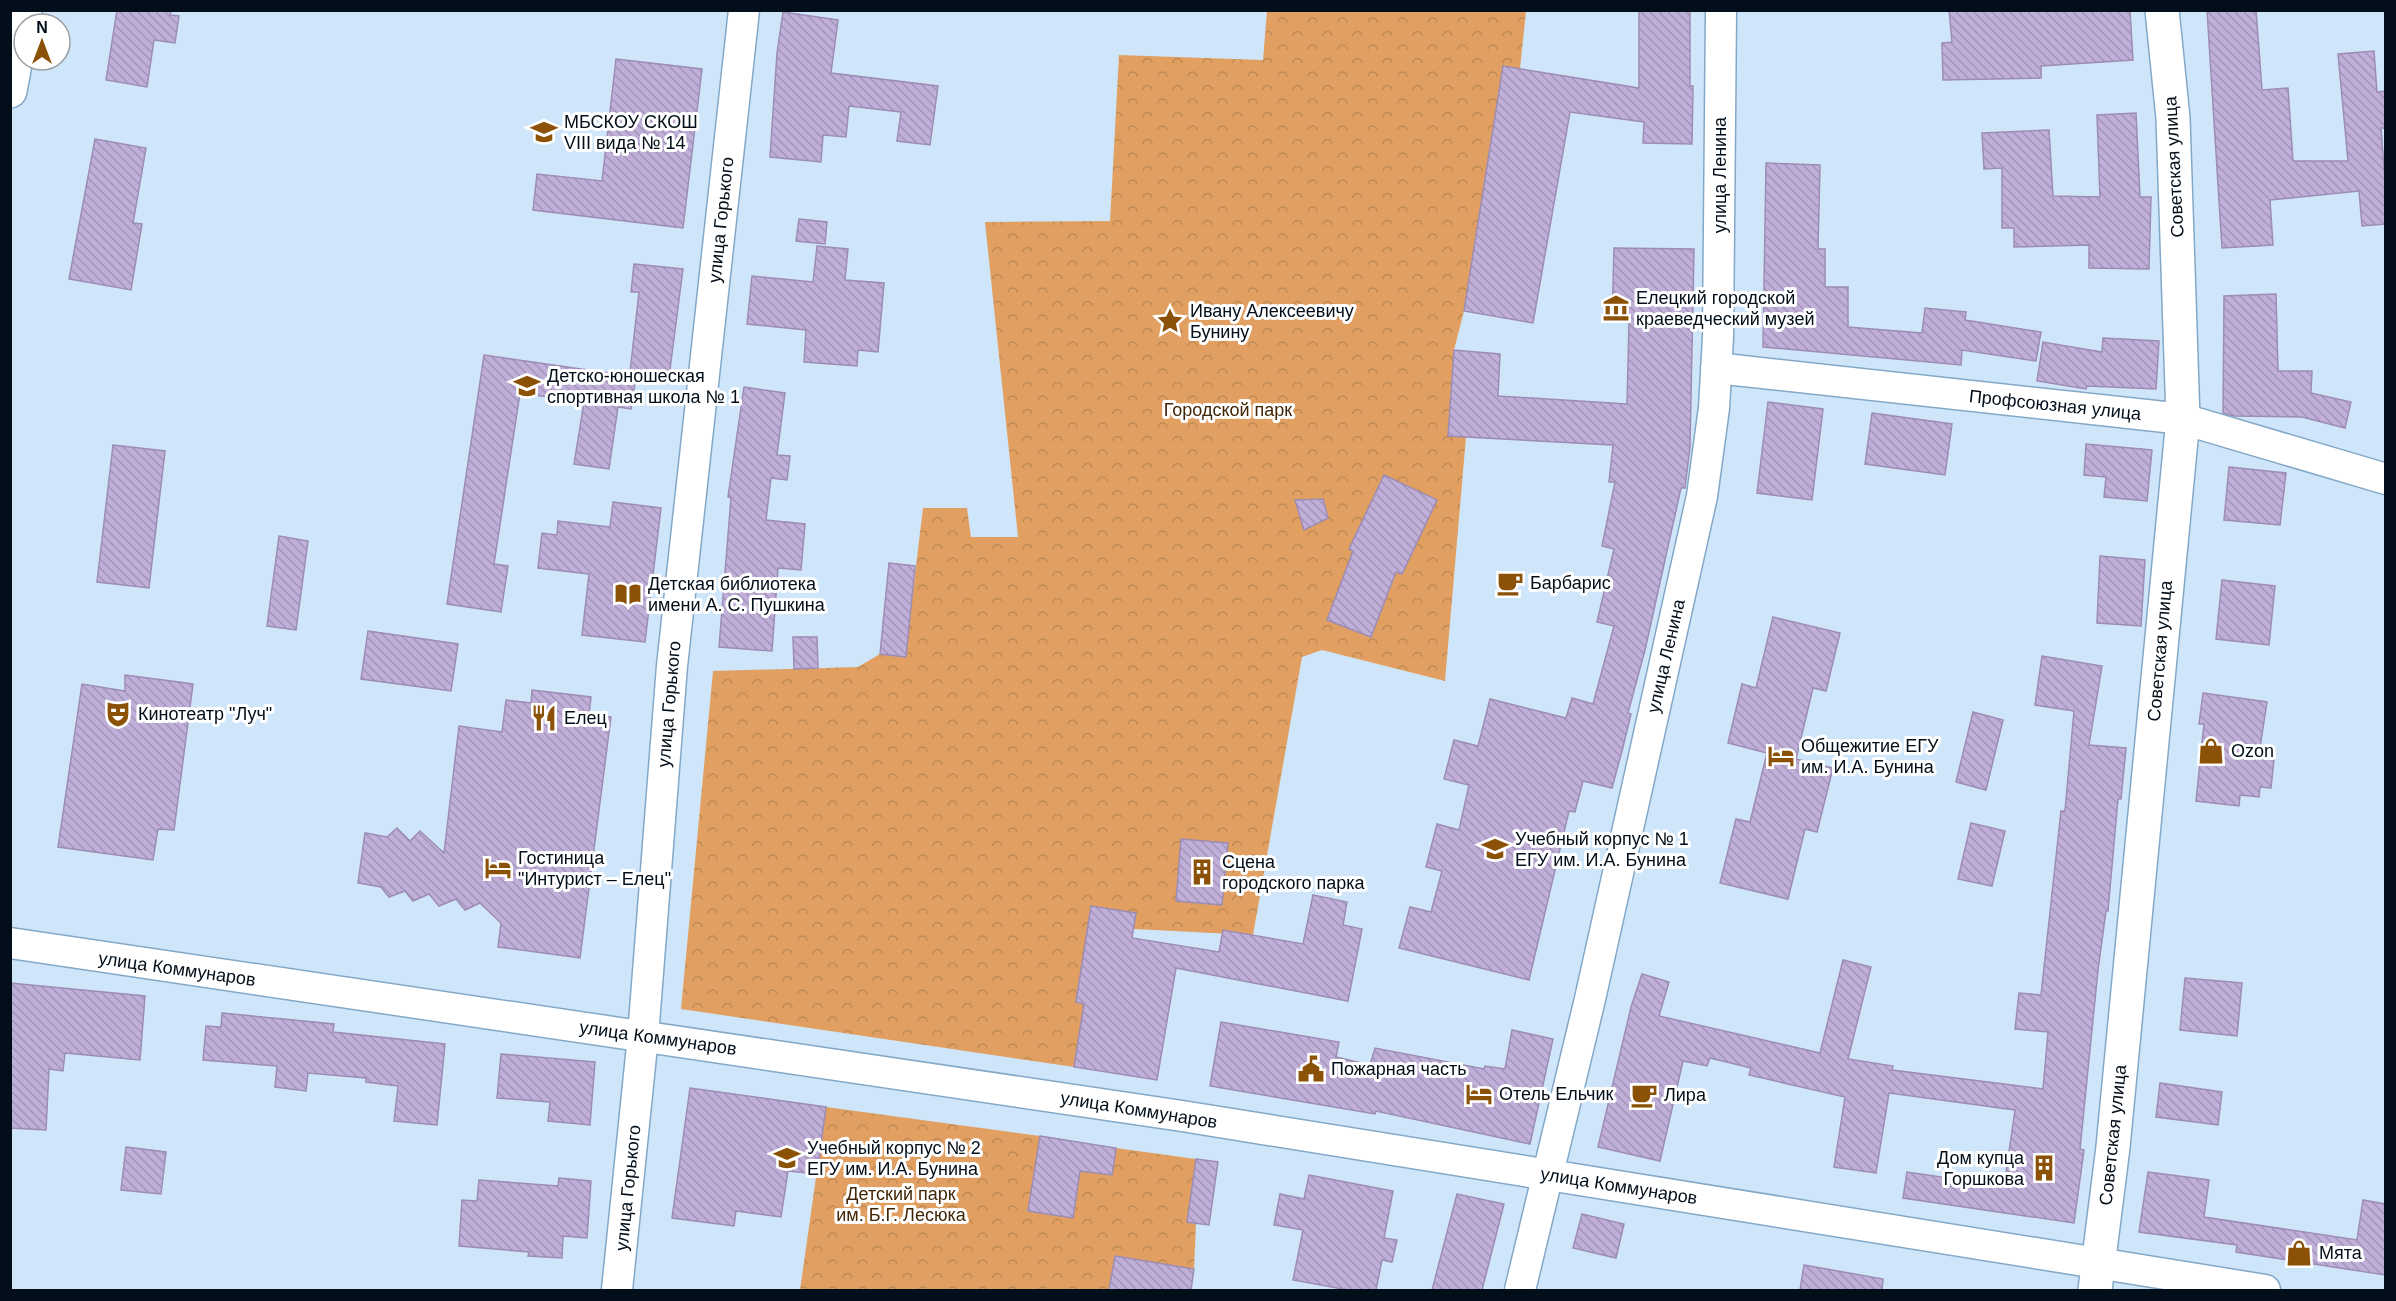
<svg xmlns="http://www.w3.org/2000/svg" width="2396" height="1301" font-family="Helvetica,sans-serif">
<defs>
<pattern id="park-crowns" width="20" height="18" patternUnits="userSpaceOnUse" patternTransform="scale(1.5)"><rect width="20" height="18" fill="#e1a062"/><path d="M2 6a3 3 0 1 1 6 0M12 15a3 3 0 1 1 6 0" fill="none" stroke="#bf8954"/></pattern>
<pattern id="building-back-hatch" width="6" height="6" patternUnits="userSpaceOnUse" patternTransform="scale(1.5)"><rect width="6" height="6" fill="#c0afd8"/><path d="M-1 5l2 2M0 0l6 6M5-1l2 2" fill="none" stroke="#a395b9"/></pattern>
</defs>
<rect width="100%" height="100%" fill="#cfe6fa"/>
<!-- park -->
<path fill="url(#park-crowns)" d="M1267,11H1526L1520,69L1503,66L1464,311L1454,350L1448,436L1466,437L1445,681L1322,650L1302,657L1253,935L1133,929L1121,1009L1084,1004L1074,1067L681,1009L713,671L858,667L880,654L905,656L923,508H967L971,537H1018L985,222L1110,221L1119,55L1263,60Z
M826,1107L1040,1136L1029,1211L1073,1217L1082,1159L1092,1172L1111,1175L1116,1148L1196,1159L1187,1222L1196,1224L1194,1269L1115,1256L1109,1290H800Z"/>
<!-- building -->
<path fill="url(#building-back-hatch)" stroke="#9d8cb4" stroke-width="1.5" d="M117,10H171L170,15L179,16L175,43L154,40L147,87L106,80Z
M1639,10H1690V86H1693L1692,144L1643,143L1644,122L1570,112L1533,323L1464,311L1503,66L1639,88Z
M1949,10H2130L2133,60L2041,66V78L1943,80L1942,43L1952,42Z
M2207,10H2256L2262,90L2288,88L2293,161H2348L2338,54L2374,51L2377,92L2385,91V128H2381L2385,180V224L2362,226L2359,191L2270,200L2273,245L2222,248Z
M783,12L838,20L831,73L938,86L930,145L897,141L901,112L849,106L846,137L823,135L821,162L770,157L777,53Z
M616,59L702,69L683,228L533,210L537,174L602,181Z
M2136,113L2140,197H2151L2149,269L2089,268V245L2014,247V228H2002V168L1984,169L1982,133L2049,130L2053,196L2100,197L2097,115Z
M95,139L146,148L133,223L142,224L131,290L69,279Z
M1766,163L1820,165L1818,249H1825V287H1848V327L1922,333L1925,308L1966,312L1965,320L2041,332L2036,361L1962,350L1961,365L1763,347Z
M799,219L827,222L825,244L796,241Z
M817,246L848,249L845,280L884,283L878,352L858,350L857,366L804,362L806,330L747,324L752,276L813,282Z
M1614,248L1694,249L1690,447L1685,488H1681L1645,650L1628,713L1631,714L1623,747L1612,788L1583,781L1575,812L1569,811L1529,980L1399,948L1410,907L1431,912L1442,871L1426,867L1437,824L1459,830L1469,785L1444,779L1454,740L1478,746L1490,699L1566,718L1572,698L1593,704L1614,626L1597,622L1614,549L1602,546L1615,482H1609L1613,445L1448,436L1454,350L1500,354L1498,396L1627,404L1629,322H1612Z
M634,264L683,269L669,377L630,372L639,292H631Z
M2276,294L2278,371H2312L2311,393L2351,402L2345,428L2302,417L2234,416L2223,413L2224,296Z
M2103,338L2159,341L2156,389L2087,386L2086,389L2037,381L2043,342L2102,352Z
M484,355L636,377L631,409L618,407L609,469L574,464L584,402L520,393L494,564L508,566L501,612L447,604Z
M744,387L785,393L777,455L790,456L787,480L771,478L766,520L805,524L801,570L778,568L772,651L719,647L731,498L728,497Z
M1768,402L1823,409L1812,500L1757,493Z
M1872,413L1952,424L1945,475L1865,464Z
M2086,444L2152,450L2147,501L2104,497L2106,477L2084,475Z
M113,445L165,451L149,588L97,582Z
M2229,467L2286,473L2280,525L2224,520Z
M1384,475L1437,500L1402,574L1396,572L1371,637L1327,620L1353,551L1349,549Z
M1323,499L1328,518L1304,530L1295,500Z
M613,502L661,508L645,642L582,635L589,574L538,568L542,533L557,535L558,521L610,527Z
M279,536L308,541L296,630L267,626Z
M2100,556L2145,560L2141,626L2097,623Z
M889,563L915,566L906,657L880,654Z
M2222,580L2275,586L2269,645L2216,639Z
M1773,617L1840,633L1826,691L1813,688L1796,759L1833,768L1817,832L1805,829L1788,899L1720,883L1736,819L1750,822L1767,753L1728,743L1742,684L1756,688Z
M368,631L458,644L451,691L361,679Z
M793,637H817L818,668L794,669Z
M2042,656L2102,666L2089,745L2126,748L2121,799H2118L2108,911H2106L2098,970L2080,1149L2084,1150L2074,1223L1903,1198L1907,1172L2004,1186L2015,1110L1889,1093L1876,1173L1834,1167L1845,1097L1749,1075L1751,1068L1710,1058L1707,1066L1683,1061L1660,1161L1598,1147L1631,1007L1642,974L1669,982L1659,1016L1820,1053L1843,960L1871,967L1848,1059L1893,1066L1892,1070L2043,1089L2048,1032L2015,1029L2019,993L2041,995L2061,811H2065L2074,711L2035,705Z
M125,675L193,684L174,830L158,829L153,860L58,847L82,684L125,691Z
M532,690L591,697L589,714L611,717L580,958L498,947L501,923L480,903L465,910L456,899L439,906L429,894L413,901L405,891L389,897L381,887L358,883L365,833L387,837L397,828L410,841L420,831L444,853L459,726L502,732L506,700L531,703Z
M2203,693L2267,702L2260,748L2275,750L2271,788L2260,787L2259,797L2240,795L2239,806L2196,801L2204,724H2199Z
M1973,712L2003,720L1986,790L1956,782Z
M1971,823L2005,831L1992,886L1958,879Z
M1181,839L1228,843L1222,905L1176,901Z
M1313,895L1347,902L1343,925L1362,929L1348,1001L1176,968L1157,1080L1074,1067L1084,1004L1076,1002L1091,906L1136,913L1132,938L1219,952L1223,930L1303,944Z
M2185,978L2242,983L2237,1036L2180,1030Z
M10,983L145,996L140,1060L65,1053L63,1071L49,1069L46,1130L10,1128Z
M222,1013L334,1024L333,1032L445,1044L437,1125L394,1121L398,1086L366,1082V1078L308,1073L306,1091L275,1087L277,1066L203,1060L206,1026L221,1027Z
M1221,1022L1339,1042L1336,1057L1370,1065L1375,1048L1484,1069L1485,1066L1505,1069L1512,1030L1553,1039L1530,1144L1376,1111L1375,1114L1210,1086Z
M501,1054L595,1062L590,1125L548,1121L550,1102L497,1098Z
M2160,1083L2222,1092L2218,1125L2156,1117Z
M690,1088L826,1107L817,1174L788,1171L781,1217L736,1211L734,1226L672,1218Z
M1040,1136L1116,1148L1112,1175L1080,1171L1073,1218L1028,1211Z
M126,1147L166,1152L161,1194L121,1190Z
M1196,1159L1218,1162L1209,1225L1187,1222Z
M2148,1172L2209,1180L2204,1217L2357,1240L2363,1200L2385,1204V1275L2236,1252L2237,1245L2139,1232Z
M1309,1175L1393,1191L1384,1238L1397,1240L1392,1262L1382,1260L1376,1290H1348L1293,1280L1303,1230L1274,1225L1280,1194L1304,1199Z
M559,1178L591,1181L587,1238L563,1236L562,1258L528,1256L529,1252L459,1246L462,1200L477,1201L479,1180L558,1186Z
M1457,1194L1504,1204L1482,1290H1432Z
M1582,1214L1624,1224L1616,1258L1573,1248Z
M1115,1256L1194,1269L1191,1290H1109Z
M1804,1265L1883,1279L1882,1290H1800Z"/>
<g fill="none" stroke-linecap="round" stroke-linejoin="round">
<!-- street casing -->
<g stroke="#83a8c7" stroke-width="33">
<path id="street" d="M1716,368L2183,419L2386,479
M10,943L1182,1116L2265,1290
M617,1290L643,1036L672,666L744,10
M1520,1290L1590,999L1702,496L1714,408L1718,337L1721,10"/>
</g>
<!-- secondary casing -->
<g stroke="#83a8c7" stroke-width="36">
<path id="secondary" d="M10,91L25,10
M2095,1290L2113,1147L2183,419L2173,118L2162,10"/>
</g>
<!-- street -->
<use href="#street" stroke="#fff" stroke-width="30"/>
<!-- secondary -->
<use href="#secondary" stroke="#fff" stroke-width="33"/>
</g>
<!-- icons -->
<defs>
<g id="school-bare" transform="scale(2.07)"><path d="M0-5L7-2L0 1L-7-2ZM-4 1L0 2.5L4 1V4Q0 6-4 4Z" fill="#8a5107" stroke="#fff" stroke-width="2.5" paint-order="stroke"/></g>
<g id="museum-bare" transform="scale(2.07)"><path d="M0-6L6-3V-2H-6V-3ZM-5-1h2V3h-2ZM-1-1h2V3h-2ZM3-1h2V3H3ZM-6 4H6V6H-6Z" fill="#8a5107" stroke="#fff" stroke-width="2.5" paint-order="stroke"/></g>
<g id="sight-bare" transform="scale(2.07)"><path d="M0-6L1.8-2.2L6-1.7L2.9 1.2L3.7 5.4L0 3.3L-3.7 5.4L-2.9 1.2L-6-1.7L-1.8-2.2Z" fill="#8a5107" stroke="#fff" stroke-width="2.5" paint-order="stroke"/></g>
<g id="cafe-bare" transform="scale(2.07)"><path d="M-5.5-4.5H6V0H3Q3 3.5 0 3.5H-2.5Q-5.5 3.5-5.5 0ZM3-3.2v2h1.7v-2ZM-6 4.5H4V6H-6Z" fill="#8a5107" stroke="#fff" stroke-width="2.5" paint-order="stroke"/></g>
<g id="library-bare" transform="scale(2.07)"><path d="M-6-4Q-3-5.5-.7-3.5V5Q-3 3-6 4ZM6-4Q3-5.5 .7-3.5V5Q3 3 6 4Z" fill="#8a5107" stroke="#fff" stroke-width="2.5" paint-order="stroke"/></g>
<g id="theatre-bare" transform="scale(2.07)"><path d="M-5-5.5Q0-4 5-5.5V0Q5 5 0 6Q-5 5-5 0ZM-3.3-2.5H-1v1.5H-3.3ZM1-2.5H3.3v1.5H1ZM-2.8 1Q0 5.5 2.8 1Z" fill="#8a5107" stroke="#fff" stroke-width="2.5" paint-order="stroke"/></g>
<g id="restaurant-bare" transform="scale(2.07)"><path d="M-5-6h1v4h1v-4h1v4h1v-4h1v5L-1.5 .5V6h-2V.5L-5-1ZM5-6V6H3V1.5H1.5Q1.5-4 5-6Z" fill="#8a5107" stroke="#fff" stroke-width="2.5" paint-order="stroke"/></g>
<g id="shop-bare" transform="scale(2.07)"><path d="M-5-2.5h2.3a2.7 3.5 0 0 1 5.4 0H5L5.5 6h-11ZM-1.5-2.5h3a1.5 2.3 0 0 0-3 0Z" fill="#8a5107" stroke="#fff" stroke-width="2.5" paint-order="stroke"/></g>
<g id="hotel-bare" transform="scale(2.07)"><path d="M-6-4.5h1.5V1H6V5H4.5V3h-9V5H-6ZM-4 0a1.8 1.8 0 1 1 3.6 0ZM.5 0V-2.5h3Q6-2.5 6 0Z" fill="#8a5107" stroke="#fff" stroke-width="2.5" paint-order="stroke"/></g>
<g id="university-bare" transform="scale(2.07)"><path d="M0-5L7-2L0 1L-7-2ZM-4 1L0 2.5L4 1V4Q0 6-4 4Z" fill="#8a5107" stroke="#fff" stroke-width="2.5" paint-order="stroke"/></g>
<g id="building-bare" transform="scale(2.07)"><path d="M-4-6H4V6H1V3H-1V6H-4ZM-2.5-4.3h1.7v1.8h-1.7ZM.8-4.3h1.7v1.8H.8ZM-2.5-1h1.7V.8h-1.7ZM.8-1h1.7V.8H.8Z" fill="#8a5107" stroke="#fff" stroke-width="2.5" paint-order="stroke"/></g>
<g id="civic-bare" transform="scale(2.07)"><path d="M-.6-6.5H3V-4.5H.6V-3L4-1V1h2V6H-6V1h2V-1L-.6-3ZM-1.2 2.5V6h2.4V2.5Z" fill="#8a5107" stroke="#fff" stroke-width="2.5" paint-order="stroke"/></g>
</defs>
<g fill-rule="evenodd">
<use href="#school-bare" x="544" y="132"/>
<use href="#museum-bare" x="1616" y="308"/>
<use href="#sight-bare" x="1170" y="321"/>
<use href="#school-bare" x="527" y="386"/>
<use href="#cafe-bare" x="1510" y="583"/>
<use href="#library-bare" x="628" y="594"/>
<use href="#theatre-bare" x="118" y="714"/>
<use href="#restaurant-bare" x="544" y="718"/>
<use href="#shop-bare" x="2211" y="751"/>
<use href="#hotel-bare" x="1781" y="756"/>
<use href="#university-bare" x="1495" y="849"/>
<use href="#hotel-bare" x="498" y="868"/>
<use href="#building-bare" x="1202" y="872"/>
<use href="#civic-bare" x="1311" y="1069"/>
<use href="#hotel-bare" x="1479" y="1094"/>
<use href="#cafe-bare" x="1644" y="1095"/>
<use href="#university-bare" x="787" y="1158"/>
<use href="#building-bare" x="2044" y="1168"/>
<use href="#shop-bare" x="2299" y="1253"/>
</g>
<g text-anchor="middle" stroke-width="6" stroke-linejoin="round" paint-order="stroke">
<!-- poi labels -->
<g font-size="18" fill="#020e19" stroke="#fff" text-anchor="start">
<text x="564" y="128">МБСКОУ СКОШ<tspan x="564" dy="21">VIII вида № 14</tspan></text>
<text x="1636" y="304">Елецкий городской<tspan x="1636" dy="21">краеведческий музей</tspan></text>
<text x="1190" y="317">Ивану Алексеевичу<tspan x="1190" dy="21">Бунину</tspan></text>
<text x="547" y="382">Детско-юношеская<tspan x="547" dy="21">спортивная школа № 1</tspan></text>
<text x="1530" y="589">Барбарис</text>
<text x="648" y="590">Детская библиотека<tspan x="648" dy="21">имени А. С. Пушкина</tspan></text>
<text x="138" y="720">Кинотеатр "Луч"</text>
<text x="564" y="724">Елец</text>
<text x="1801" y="752">Общежитие ЕГУ<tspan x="1801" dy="21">им. И.А. Бунина</tspan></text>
<text x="2231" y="757">Ozon</text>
<text x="1515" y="845">Учебный корпус № 1<tspan x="1515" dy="21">ЕГУ им. И.А. Бунина</tspan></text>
<text x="518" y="864">Гостиница<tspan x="518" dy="21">"Интурист – Елец"</tspan></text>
<text x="1222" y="868">Сцена<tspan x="1222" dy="21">городского парка</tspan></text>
<text x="1331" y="1075">Пожарная часть</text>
<text x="1499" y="1100">Отель Ельчик</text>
<text x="1664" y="1101">Лира</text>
<text x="807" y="1154">Учебный корпус № 2<tspan x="807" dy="21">ЕГУ им. И.А. Бунина</tspan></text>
<text x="2024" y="1164" text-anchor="end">Дом купца<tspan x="2024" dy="21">Горшкова</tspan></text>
<text x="2319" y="1259">Мята</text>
</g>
<!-- street labels -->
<g font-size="18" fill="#020e19" stroke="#fff">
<text transform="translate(2174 167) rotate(-93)" y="6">Советская улица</text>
<text transform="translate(1720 175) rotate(-90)" y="6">улица Ленина</text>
<text transform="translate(721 220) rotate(-84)" y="6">улица Горького</text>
<text transform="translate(2055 405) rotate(6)" y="6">Профсоюзная улица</text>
<text transform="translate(2160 651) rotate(-85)" y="6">Советская улица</text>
<text transform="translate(1666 656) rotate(-77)" y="6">улица Ленина</text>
<text transform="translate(669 704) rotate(-85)" y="6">улица Горького</text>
<text transform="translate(177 969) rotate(8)" y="6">улица Коммунаров</text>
<text transform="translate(658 1038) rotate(8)" y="6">улица Коммунаров</text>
<text transform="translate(1139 1110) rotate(9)" y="6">улица Коммунаров</text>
<text transform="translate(2113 1135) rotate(-84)" y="6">Советская улица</text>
<text transform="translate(1619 1186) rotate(9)" y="6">улица Коммунаров</text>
<text transform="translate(628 1188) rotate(-84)" y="6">улица Горького</text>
</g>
<!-- park labels -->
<g font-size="18" fill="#402507" stroke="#fff">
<text x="1228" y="416">Городской парк</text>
<text x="901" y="1200">Детский парк<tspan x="901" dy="21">им. Б.Г. Лесюка</tspan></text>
</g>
</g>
<!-- border -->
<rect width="2396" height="1301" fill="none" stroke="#020e19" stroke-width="24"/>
<!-- north arrow -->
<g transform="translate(42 42)"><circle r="28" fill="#ffffff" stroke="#9a9fa3" stroke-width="1.5"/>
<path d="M0-4.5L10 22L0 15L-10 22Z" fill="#8a5107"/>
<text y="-9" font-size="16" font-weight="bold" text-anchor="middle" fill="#020e19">N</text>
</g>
</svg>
